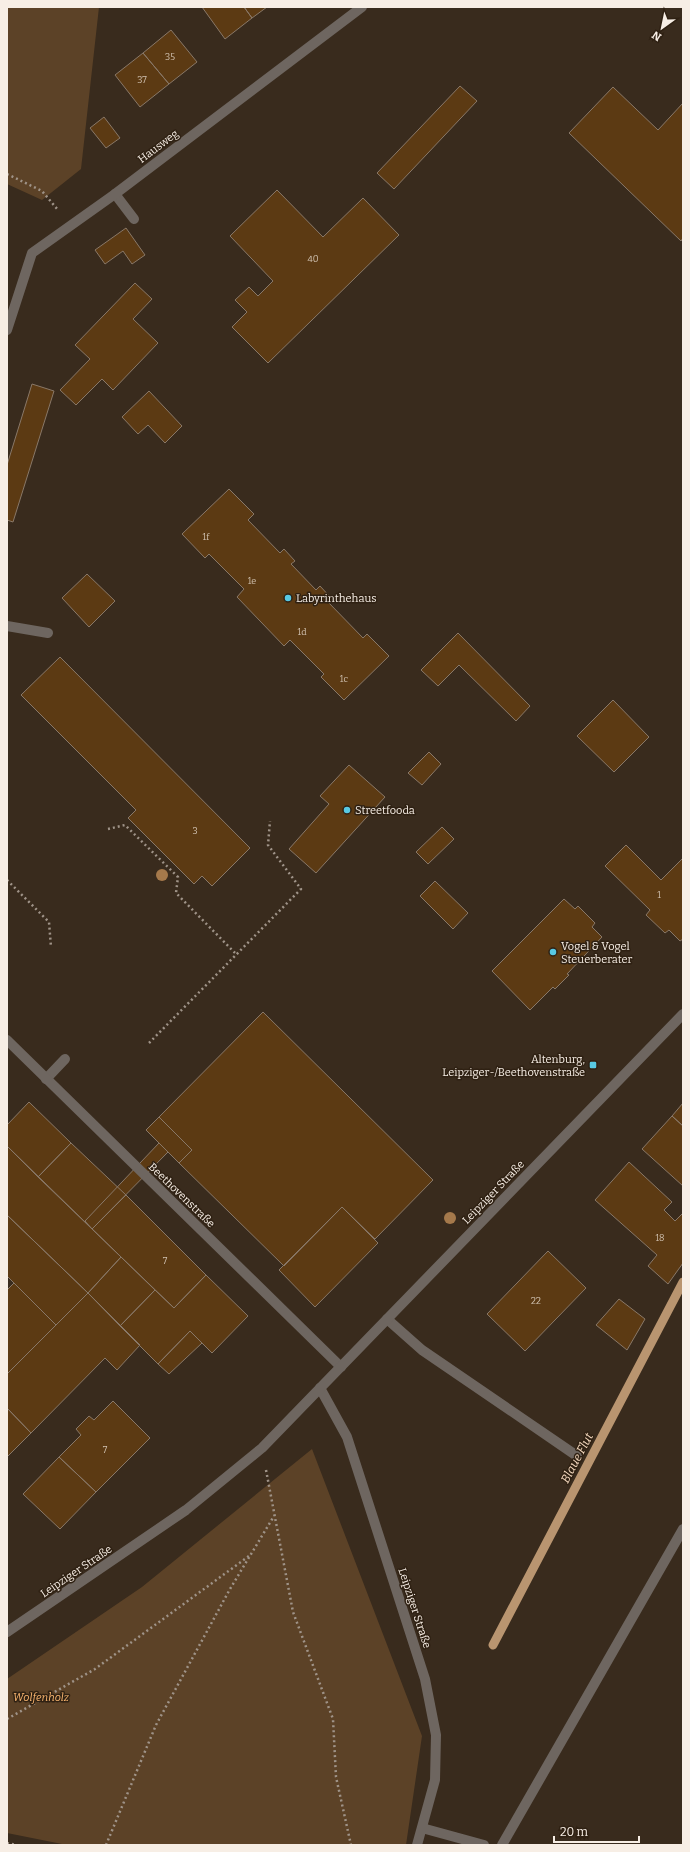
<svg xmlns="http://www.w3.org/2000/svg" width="690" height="1852" font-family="Bitter,serif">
<rect width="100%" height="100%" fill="#392b1d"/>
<!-- green -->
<path fill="#5c4227" d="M7,7H99L81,169L42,200L7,184Z
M312,1449L422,1736L406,1845H67L7,1833V1679L142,1587Z"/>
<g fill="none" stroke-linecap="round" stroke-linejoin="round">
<!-- stream -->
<path stroke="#b99570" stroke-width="9" d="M493,1645L683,1282"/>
</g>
<!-- building -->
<path fill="#5c3a13" stroke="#897868" d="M202,7H244L252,18L225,39Z
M244,7H267L252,18Z
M171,30L197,62L169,84L143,53Z
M143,53L169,84L140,107L115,75Z
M460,86L477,101L394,189L377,173Z
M613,87L658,130L683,103V238L681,241L569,133Z
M104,117L120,138L106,148L90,128Z
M277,190L323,237L363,198L399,235L268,363L232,327L247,312L235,300L249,287L258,296L273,281L230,236Z
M126,228L145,255L132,264L123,251L105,264L95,250Z
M135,283L152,299L133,319L158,343L113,390L102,379L76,405L60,390L90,359L75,345Z
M32,384L54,391L13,522L7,520V465Z
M149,391L182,426L165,443L148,425L138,434L122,417Z
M229,489L254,514L248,520L280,553L284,549L295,561L291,564L316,590L320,586L332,599L328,602L363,638L367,634L389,656L344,700L321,677L324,674L290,640L284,646L237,597L244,589L209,554L205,558L182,534Z
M87,574L115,601L89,627L62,598Z
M458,633L530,706L516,721L459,665L438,686L421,670Z
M60,657L250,848L212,886L202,876L194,884L128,818L136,810L21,695Z
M613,700L649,737L614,772L577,736Z
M429,752L441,764L422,785L408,773Z
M349,765L385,797L316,873L289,849L329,804L320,796Z
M442,827L454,839L428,864L416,852Z
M626,845L661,880L683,858V939L680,941L669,930L665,933L646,915L650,910L605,866Z
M435,881L468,913L453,929L420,896Z
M564,899L575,909L578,906L595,923L592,927L602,937L567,974L569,975L555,989L553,987L530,1010L492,971Z
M263,1012L433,1180L375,1239L342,1207L284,1266L179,1163L192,1150L159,1117Z
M29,1102L71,1143L38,1177L7,1146V1125Z
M683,1103V1126L672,1116Z
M672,1116L683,1126V1186L642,1149Z
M159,1117L192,1150L179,1163L146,1130Z
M71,1143L126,1195L92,1229L38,1177Z
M159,1143L168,1152L92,1229L85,1221Z
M7,1146L121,1257L88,1293L7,1215Z
M629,1162L672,1202L664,1210L675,1221L683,1213V1263L668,1284L648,1266L657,1255L595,1200Z
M126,1195L206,1275L174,1308L92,1229Z
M342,1207L378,1243L315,1307L279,1270Z
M7,1215L88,1293L56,1325L7,1276Z
M548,1251L586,1288L525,1351L487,1314Z
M121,1257L155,1290L120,1326L88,1293Z
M206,1275L248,1316L212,1353L190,1331L158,1364L120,1326L155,1290L174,1308Z
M14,1283L56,1325L7,1374V1290Z
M88,1293L140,1345L117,1370L105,1358L31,1433L7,1408V1374Z
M619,1299L645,1319L627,1350L596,1325Z
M190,1331L202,1343L169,1374L158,1364Z
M113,1401L150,1438L96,1492L59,1457L81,1435L76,1429L89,1416L94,1420Z
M7,1408L31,1433L7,1457Z
M59,1457L96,1492L60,1529L23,1494Z"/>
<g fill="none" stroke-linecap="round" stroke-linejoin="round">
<!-- path -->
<path stroke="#9f9388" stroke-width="2.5" stroke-dasharray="2 3" stroke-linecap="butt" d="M7,174L42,191L58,210
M108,829L125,825L178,877L176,893L237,955
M7,880L49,922L51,947
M149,1043L301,889L268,845L270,821
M266,1470L293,1612L333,1719L336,1777L351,1845
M7,1719L95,1669L249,1556
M7,1843L16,1845
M106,1845L156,1725L230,1589L274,1516"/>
<!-- service -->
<path stroke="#6e6660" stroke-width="10" d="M115,194L134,219
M7,626L48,633
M46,1079L65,1059
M387,1319L422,1350L577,1456
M502,1845L683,1529"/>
<!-- minor -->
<path stroke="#6e6660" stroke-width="10" d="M7,330L32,253L115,194L362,7
M7,1040L341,1367
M320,1388L347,1437L425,1679L436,1735L435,1780L417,1845
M422,1828L484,1845"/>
<!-- tertiary -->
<path stroke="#6e6660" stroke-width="10" d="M7,1632L186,1510L262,1448L683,1014"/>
</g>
<!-- trees -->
<g fill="#a5794b">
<circle cx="162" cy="875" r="6"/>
<circle cx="450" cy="1218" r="6"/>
</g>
<!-- markers -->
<g fill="#58c9e3" stroke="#2f2113" stroke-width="1.5">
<circle cx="288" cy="598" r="4"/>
<circle cx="347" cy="810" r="4"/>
<circle cx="553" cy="952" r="4"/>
<rect x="589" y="1061" width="8" height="8" rx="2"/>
</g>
<g text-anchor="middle" stroke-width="3" stroke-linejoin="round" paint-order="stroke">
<!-- number labels -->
<g font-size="9" fill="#d0c1b0">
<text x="170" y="60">35</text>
<text x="142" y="83">37</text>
<text x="313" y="262">40</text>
<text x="206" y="540">1f</text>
<text x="252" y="584">1e</text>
<text x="302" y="635">1d</text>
<text x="344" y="682">1c</text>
<text x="195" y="834">3</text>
<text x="659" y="898">1</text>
<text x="660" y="1241">18</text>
<text x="165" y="1264">7</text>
<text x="536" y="1304">22</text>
<text x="105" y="1453">7</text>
</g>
<!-- street labels -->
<g font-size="11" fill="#f7eee5" stroke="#2f2113">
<text transform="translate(158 146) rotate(-37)" y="4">Hausweg</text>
<text transform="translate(493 1192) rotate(-46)" y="4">Leipziger Straße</text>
<text transform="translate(182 1195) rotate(44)" y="4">Beethovenstraße</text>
<text transform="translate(76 1571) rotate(-34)" y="4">Leipziger Straße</text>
<text transform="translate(415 1608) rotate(72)" y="4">Leipziger Straße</text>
</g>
<!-- poi labels -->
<g font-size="11" fill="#f7eee5" stroke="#2f2113" text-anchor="start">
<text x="296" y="602">Labyrinthehaus</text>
<text x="355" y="814">Streetfooda</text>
<text x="561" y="950">Vogel &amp; Vogel<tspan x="561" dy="13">Steuerberater</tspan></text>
<text x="585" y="1063" text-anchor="end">Altenburg,<tspan x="585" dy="13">Leipziger-/Beethovenstraße</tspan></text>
</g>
<!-- park labels -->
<g font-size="11" font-style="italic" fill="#fdb871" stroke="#2f2113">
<text x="41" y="1701">Wolfenholz</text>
</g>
<!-- water labels -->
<g font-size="12" font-style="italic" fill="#f7dbc0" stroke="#2f2113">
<text transform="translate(577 1458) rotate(-62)" y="4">Blaue Flut</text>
</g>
</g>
<!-- border -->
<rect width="690" height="1852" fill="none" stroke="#f7eee5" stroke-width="16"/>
<!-- north arrow -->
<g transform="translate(662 28) rotate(213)" stroke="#2f2113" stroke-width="3" paint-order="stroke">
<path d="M0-3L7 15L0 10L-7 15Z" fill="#f7eee5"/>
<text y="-6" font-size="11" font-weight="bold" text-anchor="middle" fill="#f7eee5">N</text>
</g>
<!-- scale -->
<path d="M554 1836v6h85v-6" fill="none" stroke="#f7eee5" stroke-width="2"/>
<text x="560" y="1836" font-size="12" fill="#f7eee5" stroke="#2f2113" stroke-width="3" paint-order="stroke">20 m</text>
</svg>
